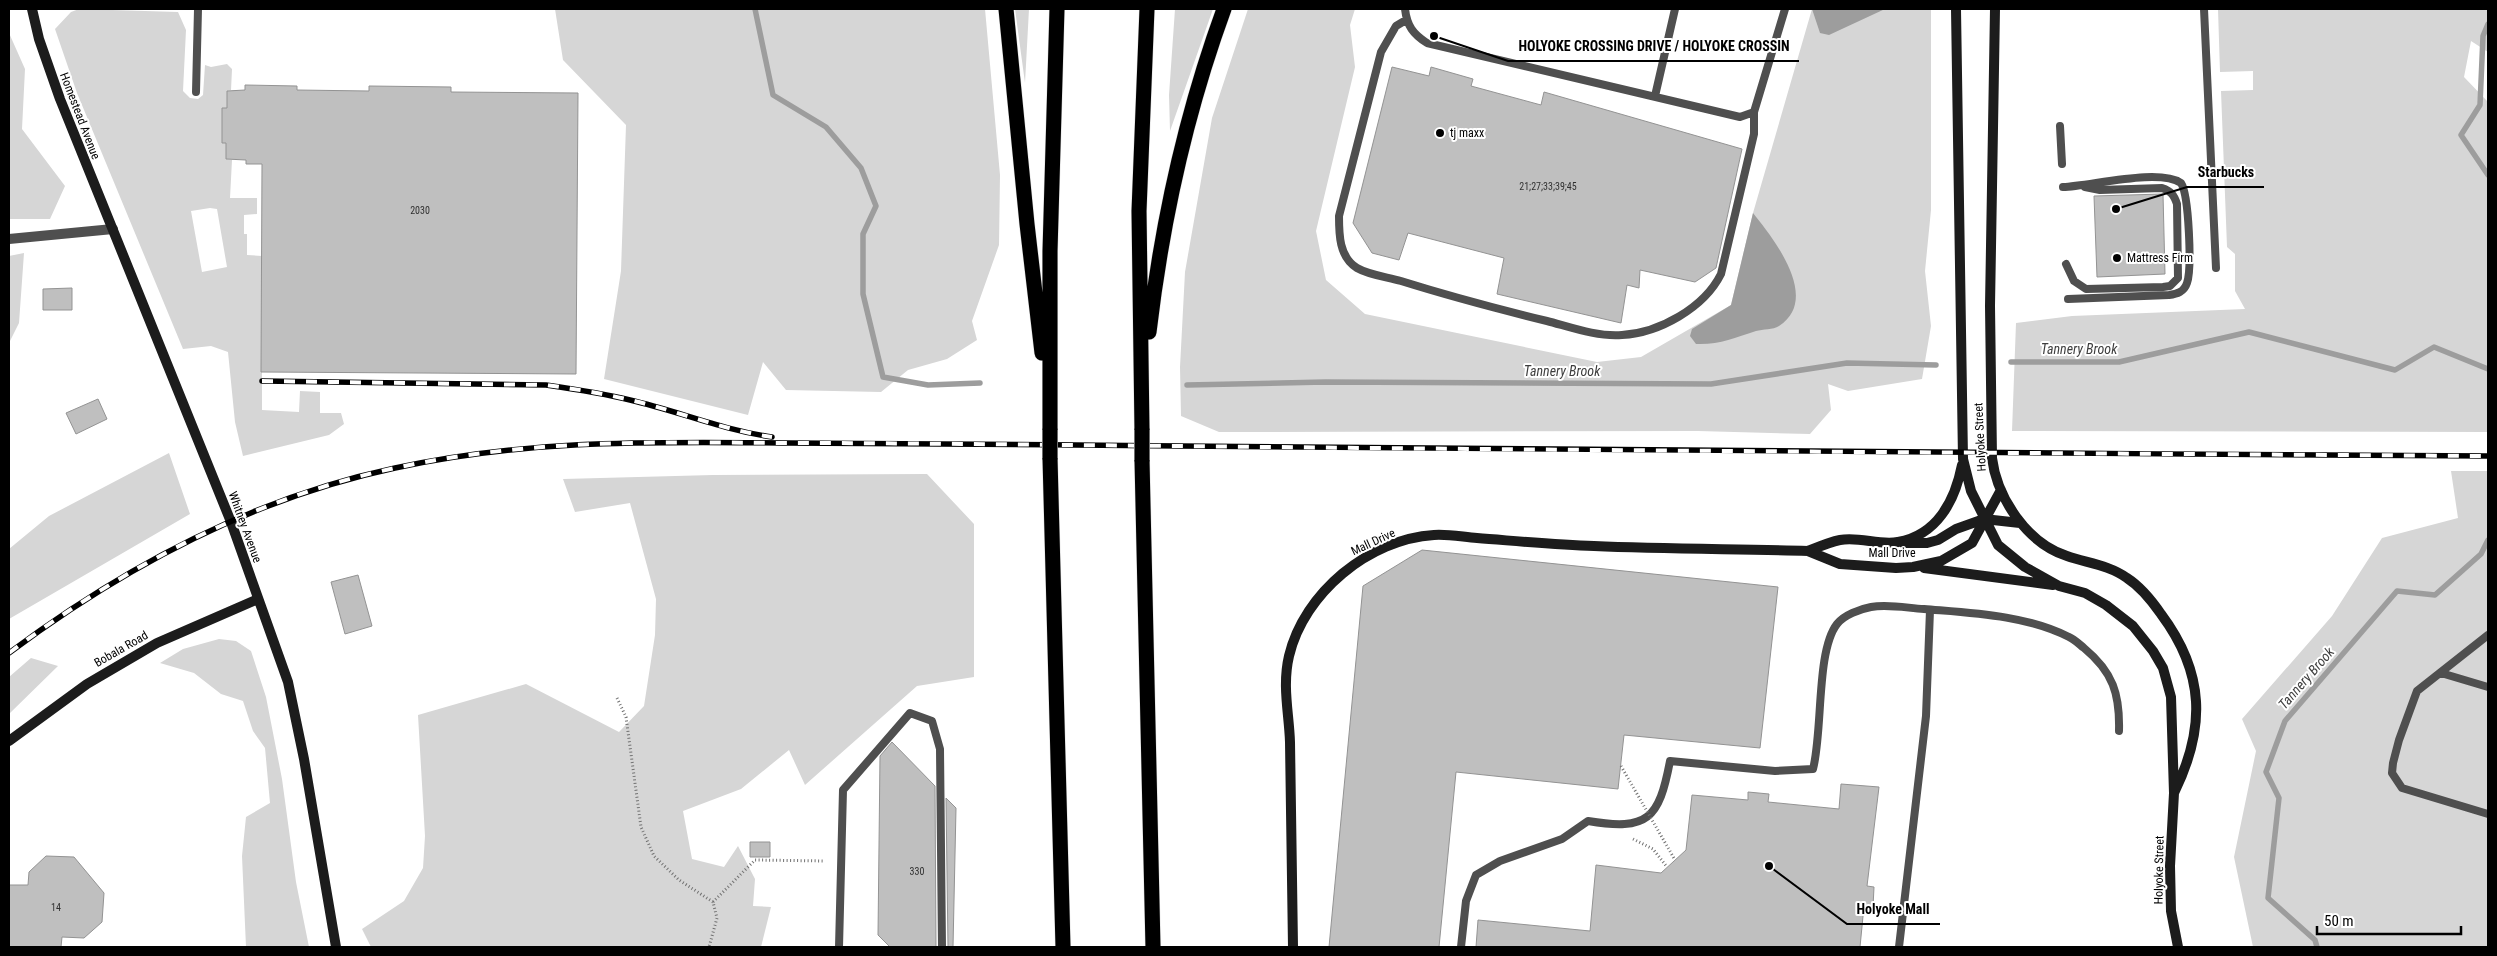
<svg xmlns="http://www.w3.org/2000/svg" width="2497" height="956" font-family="'Roboto Condensed',sans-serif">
<rect width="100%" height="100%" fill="#fff"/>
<!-- green -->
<path fill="#d6d6d6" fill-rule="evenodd" d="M79,9L178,12L186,30L183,91L190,98L198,99L203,95L205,65L211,67L227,64L232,69L231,90L227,91V108H222V143H226V159L232,160L230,198H257V214L244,215V234H247V255L262,256V410L299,412L300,391L320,392V413H341L344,424L329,435L243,456L235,422L228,352L211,346L183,349L77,93L55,29L71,12ZM210,208L217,209L227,267L202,272L191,211Z
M555,9H985L1000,175L999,245L972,321L977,340L947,359L908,370L881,392L786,390L763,362L748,415L604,379L621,271L626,125L563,60Z
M1015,9H1029L1025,83Z
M1175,9H1213L1170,131L1169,95Z
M1248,9H1355L1350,25L1355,67L1316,231L1326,280L1365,314L1597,362L1641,357L1731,305L1753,213L1812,9H1931V210L1925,271L1931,326L1922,379L1848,391L1828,384L1831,410L1810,434L1698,431L1219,432L1181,416L1180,367L1185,272L1212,118Z
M2218,9H2488V52L2471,41L2464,77L2488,102V432L2012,431L2016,323L2072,316L2245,309L2235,291V254L2227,247L2221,91L2253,90V71L2220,72Z
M9,33L25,69L22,129L65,186L50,219H9Z
M24,253L19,323L9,343V256Z
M169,453L190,514L9,619V549L49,516Z
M2451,471H2488V947H2253L2234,857L2256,751L2242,719L2332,616L2382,538L2458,518Z
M927,474L974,524V677L917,686L805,785L789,750L741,789L683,811L692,859L724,867L738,846L755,879L753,906L771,907L761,947H371L362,929L404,901L423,868L425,836L418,715L526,684L619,732L644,706L655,635L656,599L630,503L575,512L563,479L713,475Z
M219,639L236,641L251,651L266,697L282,779L296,882L309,947H246L242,856L246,817L270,803L265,748L253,731L243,701L221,694L194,673L160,663L183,649Z
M31,658L58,666L9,714V677Z"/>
<!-- water -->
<path fill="#9d9d9d" d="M1812,9H1885L1829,35L1820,33Z
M1753,213C1774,239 1821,299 1779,326C1773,330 1763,329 1756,331C1734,338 1719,345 1696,344L1690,336L1692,329L1731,305Z"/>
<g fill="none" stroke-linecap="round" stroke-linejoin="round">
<!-- stream -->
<path stroke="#9d9d9d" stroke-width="5.5" d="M755,9L773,95L826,127L861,168L876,206L863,234V294L883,377L928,385L980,383
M2488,24L2483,36L2480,105L2461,135L2488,175
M2011,362H2119L2249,332L2395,370L2434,347L2488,369
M1187,385L1325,382L1711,384L1847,363L1936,365
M2317,947L2315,940L2268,898L2279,798L2266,772L2285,721L2397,591L2435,595L2481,554L2488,540"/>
</g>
<!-- building -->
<path fill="#bfbfbf" stroke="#939393" d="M1392,67L1429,76L1431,67L1473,79L1471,86L1541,105L1544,92L1742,149L1716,268L1695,282L1640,270L1639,288L1627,285L1621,323L1497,294L1504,258L1408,233L1399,260L1372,253L1353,223Z
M245,85L297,86V90L369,91V86L451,87V92L578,93L576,374L261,372L262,164H246V160L226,159V143H222V108H227V91L245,90Z
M2163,194L2165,274L2097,277L2094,196Z
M72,288V310H43V289Z
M98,399L107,419L76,434L66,413Z
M1422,550L1778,587L1760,748L1624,735L1618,789L1456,772L1439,947H1329L1363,586Z
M358,575L372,626L345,634L331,582Z
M892,742L935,786L936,947H890L878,935L880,756Z
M1841,784L1879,787L1867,886L1874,887L1873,907L1864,906L1860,947H1476L1478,920L1590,931L1596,865L1661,873L1686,850L1692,795L1748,800V792L1769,794L1768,802L1839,809Z
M946,798L956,808L953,947H948Z
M750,842H770V857H750Z
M46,856L74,857L104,893L102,922L84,938L62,937L61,947H9V885H28L29,872Z"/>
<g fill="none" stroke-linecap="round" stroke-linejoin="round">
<!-- highway casing -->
<g stroke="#dbdbdb" stroke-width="16">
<path id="highway" d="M1006,9L1027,224L1042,353
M1149,332C1162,222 1186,113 1224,9
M1050,430V251L1057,9
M1142,430L1139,211L1147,9
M1050,458L1063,947
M1142,460L1153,947"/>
</g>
<!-- path -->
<path stroke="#717171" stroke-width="3" stroke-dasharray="1 2.5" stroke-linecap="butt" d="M617,698L626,717L641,827L654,856L679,880L713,902L717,918L709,947
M1633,839L1653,849L1667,867
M713,902L755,860L825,861"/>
<!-- lane -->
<path stroke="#4f4f4f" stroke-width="8" d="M1405,9C1407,26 1413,34 1427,43L1740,117L1754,112L1785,9
M2204,9L2216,268
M1406,20L1396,26L1381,52L1339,216C1339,234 1339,257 1357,268C1369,275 1387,277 1401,281C1449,296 1498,309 1547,321C1570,327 1597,337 1622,335C1659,333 1704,308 1721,274L1754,134V112
M196,92L198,9
M1655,96L1675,9
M2060,126L2062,164
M2063,187C2091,186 2159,168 2181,183C2189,195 2192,269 2187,283C2184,292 2177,294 2169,295L2068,299
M2066,264L2074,281L2086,289L2163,287L2170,286L2178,278L2177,204C2174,195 2171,191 2162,188L2100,190L2085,187
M2488,635L2417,691L2399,740L2393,763L2392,773L2402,788L2488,814
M2441,673L2488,687
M839,947L843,790L910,713L932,721L940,749L942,947
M1461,947L1466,901L1476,875L1500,861L1562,839L1588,821C1648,831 1659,819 1670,761L1775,771L1813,769C1823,731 1816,651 1837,624C1844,615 1860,609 1871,607C1888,604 1907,608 1924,609C1971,613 2026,615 2069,637C2074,639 2079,644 2084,648C2113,672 2120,694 2119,731
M1899,947L1926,716L1930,610"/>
<!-- street -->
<path stroke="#4f4f4f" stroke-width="10" d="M9,239L113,229"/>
<!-- secondary -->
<path stroke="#1c1c1c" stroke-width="10" d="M32,9L39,39L60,99L231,522L288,682L304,759L336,947
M1956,9L1963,459L1971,491L1998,545L2025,567L2059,586L2085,593L2106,605L2133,626L2153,651L2163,668L2171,697L2174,793L2170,866L2171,911L2178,947
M1995,9L1990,306L1992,458C1997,498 2027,543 2067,556C2087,563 2109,565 2127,578C2141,587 2152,601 2161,614C2205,673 2206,728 2174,793
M1903,543H1927L1938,540L1956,529L1984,519L2020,523
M1808,551C1818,547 1830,542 1840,540C1859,536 1880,546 1898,542C1937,535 1955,501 1962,465
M1924,568L2053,585
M9,741L87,684L157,643L258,599
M1293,947C1292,879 1291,811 1290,742C1289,713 1282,686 1289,656C1304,593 1369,539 1434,535C1448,534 1463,537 1477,538C1516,541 1555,545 1594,546C1665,549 1737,549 1808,551L1840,564L1896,568L1913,567L1941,561L1972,543L2001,490"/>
<!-- highway -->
<use href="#highway" stroke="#000" stroke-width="15"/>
<!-- rail casing -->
<g stroke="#000" stroke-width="5.5">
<path id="rail" d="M262,381L546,385C574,389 602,393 630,400C678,411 723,430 772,437
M9,653C124,567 253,498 395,468C529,439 651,442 787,443C918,443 1049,445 1180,446C1616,451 2052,453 2488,456"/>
</g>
<!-- rail -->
<use href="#rail" stroke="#fff" stroke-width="4" stroke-dasharray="11" stroke-linecap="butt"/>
<!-- highway-bridge casing -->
<g stroke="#dbdbdb" stroke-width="16" stroke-linecap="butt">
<path id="highway-bridge" d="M1050,430V458
M1142,430V460"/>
</g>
<!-- path-bridge -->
<path stroke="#717171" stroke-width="3" stroke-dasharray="1 2.5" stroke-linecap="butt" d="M1621,766L1675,860"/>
<!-- highway-bridge -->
<use href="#highway-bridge" stroke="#000" stroke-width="15"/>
</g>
<!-- markers -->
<g fill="#000" stroke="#fff" stroke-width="2">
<circle cx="1440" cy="133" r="5"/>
<circle cx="2117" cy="258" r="5"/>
</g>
<g text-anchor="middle" stroke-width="4" stroke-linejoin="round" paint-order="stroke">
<!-- number labels -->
<g font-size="10" fill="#303030">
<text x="1548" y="190">21;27;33;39;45</text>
<text x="420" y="214">2030</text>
<text x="917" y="875">330</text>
<text x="56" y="911">14</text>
</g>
<!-- street labels -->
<g font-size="12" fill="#000" stroke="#fff">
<text transform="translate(80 116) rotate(69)" y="4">Homestead Avenue</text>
<text transform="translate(1980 437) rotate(-93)" y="4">Holyoke Street</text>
<text transform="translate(245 527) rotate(70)" y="4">Whitney Avenue</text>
<text transform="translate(1373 542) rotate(-25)" y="4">Mall Drive</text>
<text x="1892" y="557">Mall Drive</text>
<text transform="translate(121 649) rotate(-30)" y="4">Bobala Road</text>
<text transform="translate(2159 870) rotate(-89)" y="4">Holyoke Street</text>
</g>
<!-- poi labels -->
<g font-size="12" fill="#000" stroke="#fff" text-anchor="start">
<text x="1450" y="137">tj maxx</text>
<text x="2127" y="262">Mattress Firm</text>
</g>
<!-- water labels -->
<g font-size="14" font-style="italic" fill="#3e3e3e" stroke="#fff">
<text x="2079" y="354">Tannery Brook</text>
<text x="1562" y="376">Tannery Brook</text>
<text transform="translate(2306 678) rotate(-49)" y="5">Tannery Brook</text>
</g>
</g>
<!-- callouts -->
<path fill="none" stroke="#000" stroke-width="2" d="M1434 36L1508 61H1799M2116 209L2187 187H2264M1769 866L1847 924H1940"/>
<g fill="#000" stroke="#fff" stroke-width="2">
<circle cx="1434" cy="36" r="5"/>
<circle cx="2116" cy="209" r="5"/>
<circle cx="1769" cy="866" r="5"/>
</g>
<g font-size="14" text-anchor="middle" font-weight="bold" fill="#000" stroke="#fff" stroke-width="4" stroke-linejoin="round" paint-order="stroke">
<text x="1654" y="51">HOLYOKE CROSSING DRIVE / HOLYOKE CROSSIN</text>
<text x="2226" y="177">Starbucks</text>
<text x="1893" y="914">Holyoke Mall</text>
</g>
<!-- border -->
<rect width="2497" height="956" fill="none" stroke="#000000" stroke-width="20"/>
<!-- scale -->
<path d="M2317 926v8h144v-8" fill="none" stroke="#000000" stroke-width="2.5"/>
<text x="2324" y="926" font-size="15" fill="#000000" stroke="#ffffff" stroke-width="4" paint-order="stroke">50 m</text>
</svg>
